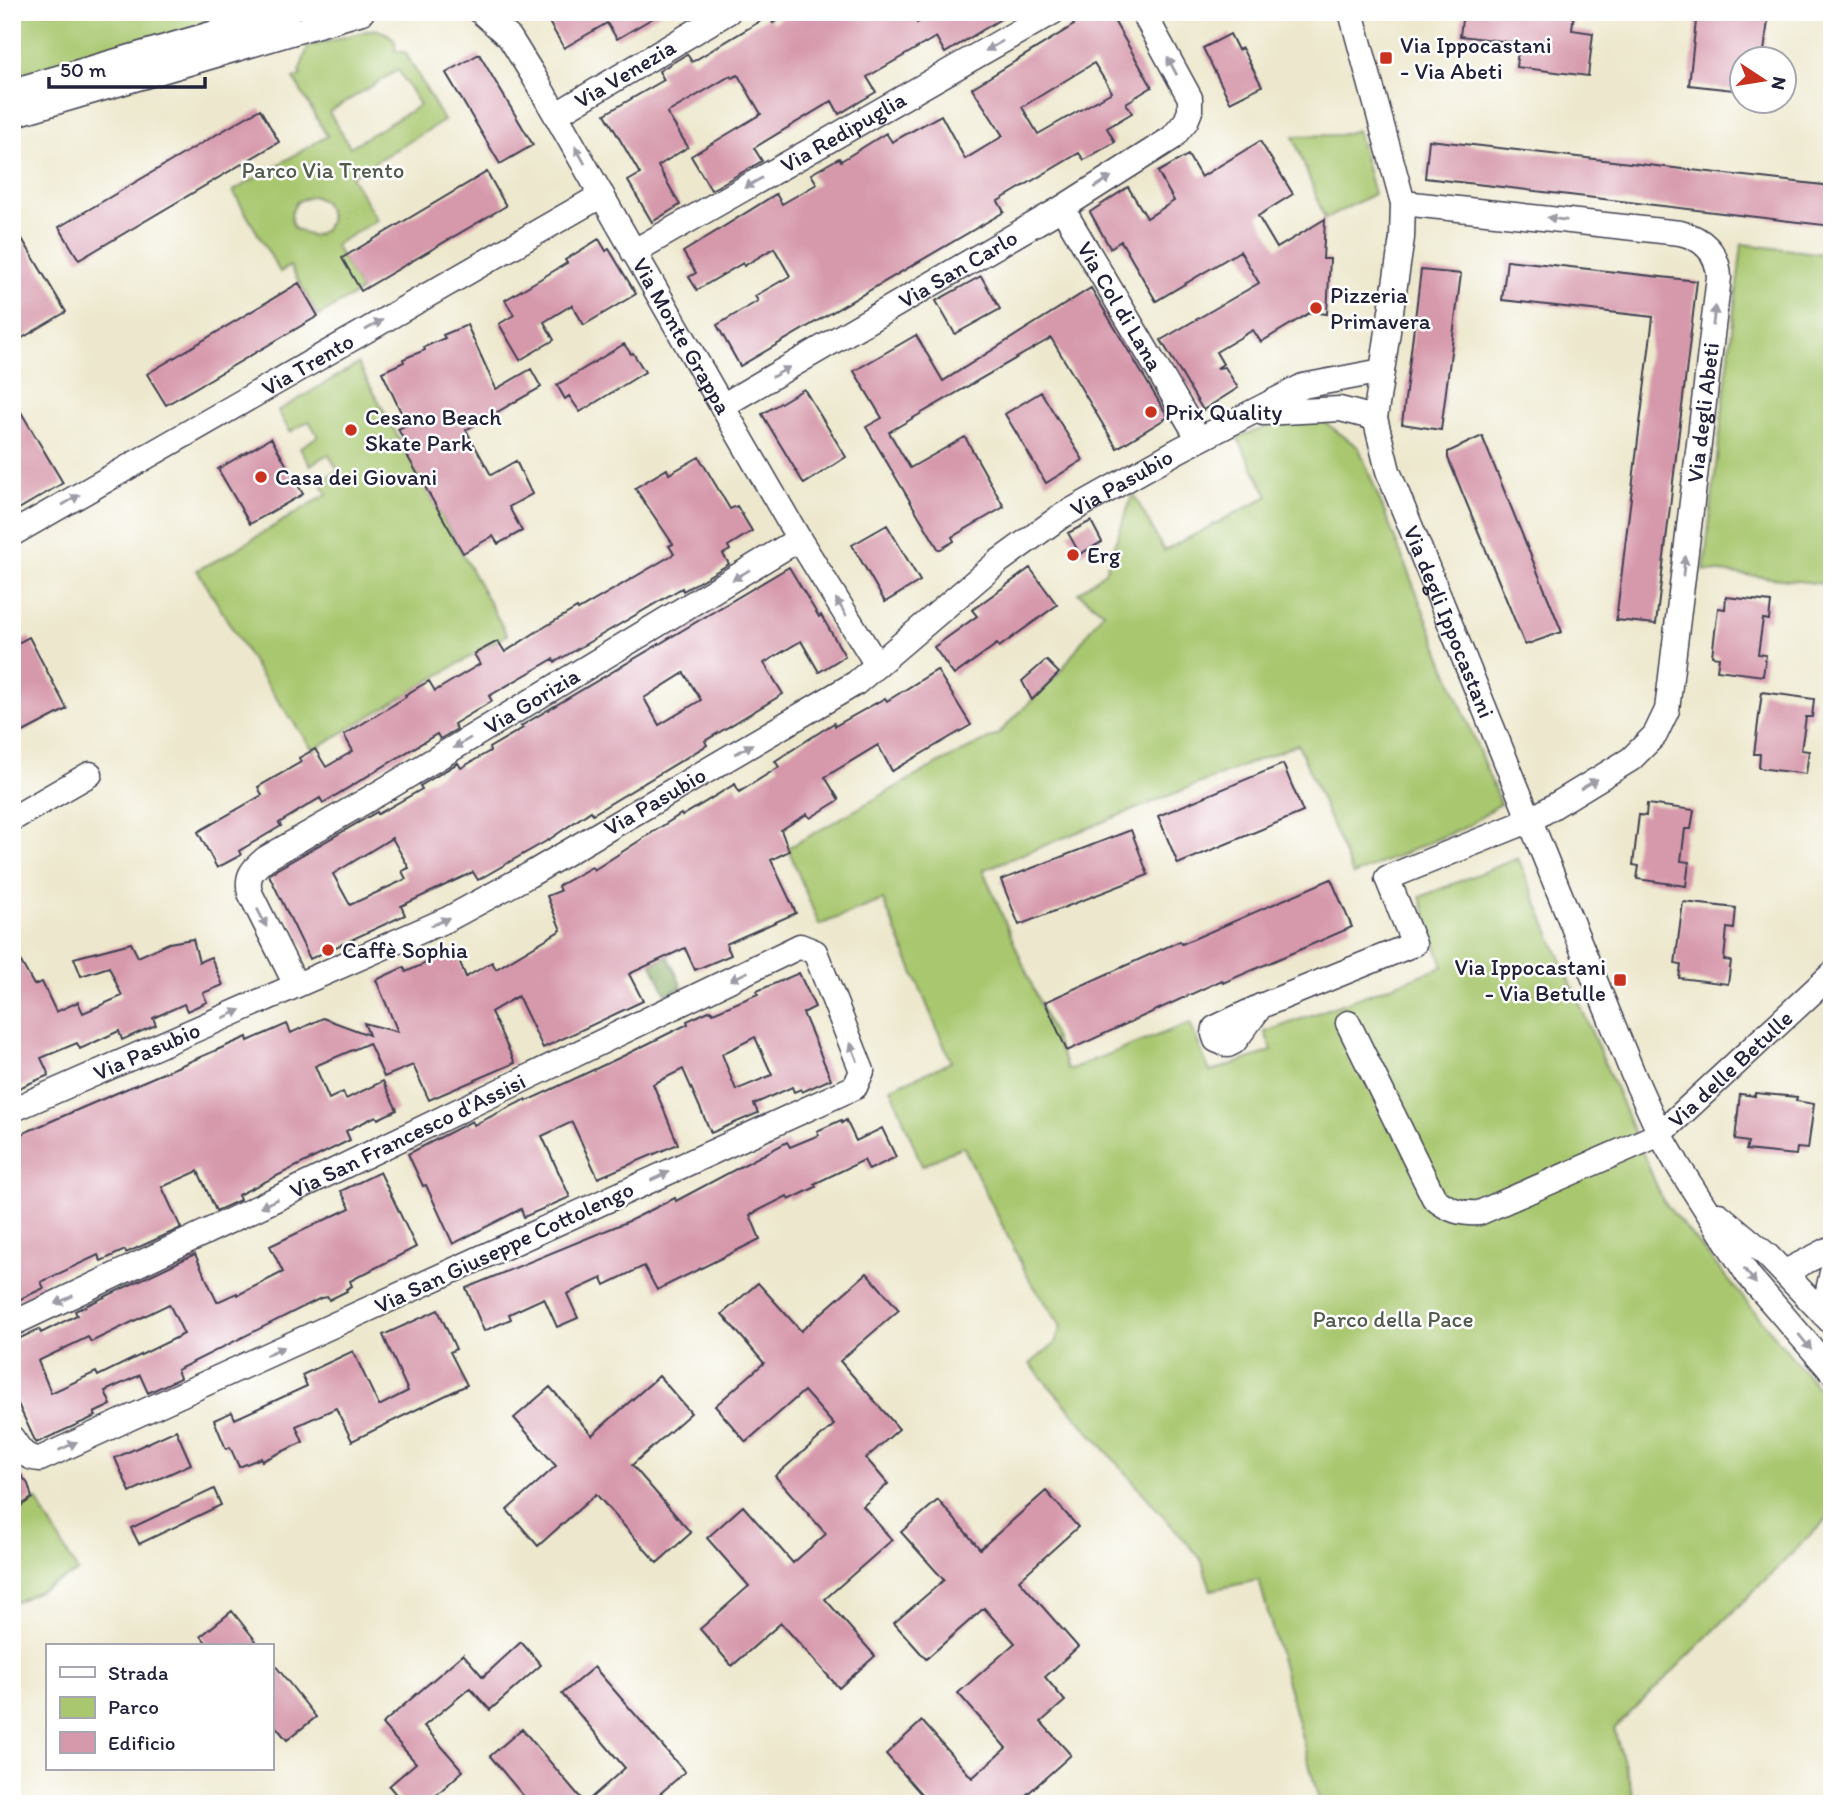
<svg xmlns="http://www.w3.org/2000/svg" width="1844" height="1816" font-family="Itim,sans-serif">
<rect width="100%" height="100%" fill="#fff"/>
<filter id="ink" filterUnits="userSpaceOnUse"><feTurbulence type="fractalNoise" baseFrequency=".0143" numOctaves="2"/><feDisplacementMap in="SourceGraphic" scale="14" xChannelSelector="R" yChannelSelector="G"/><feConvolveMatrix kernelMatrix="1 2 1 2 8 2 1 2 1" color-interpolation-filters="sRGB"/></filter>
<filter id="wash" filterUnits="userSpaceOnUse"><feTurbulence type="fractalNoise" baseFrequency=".00686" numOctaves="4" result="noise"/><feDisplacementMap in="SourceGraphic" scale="28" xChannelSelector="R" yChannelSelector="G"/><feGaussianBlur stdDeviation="1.57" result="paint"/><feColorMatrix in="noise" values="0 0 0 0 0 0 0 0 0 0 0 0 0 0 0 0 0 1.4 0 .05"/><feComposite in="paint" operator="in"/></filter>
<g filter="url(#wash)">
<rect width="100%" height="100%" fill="#ede8cd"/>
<!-- green -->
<path fill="#a8c76e" stroke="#657454" stroke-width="2" fill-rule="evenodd" d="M12,12H271L12,83Z
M374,29C385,32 399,37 395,51L405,52L444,121L351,176L377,220L335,245L361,291L318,316L290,266L280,272L233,191L327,136L294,79L301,75L299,72L308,47ZM398,70L420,105L350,147L329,112ZM313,196L323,201C335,215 330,233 311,236L295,229C289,219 290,210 298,201Z
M1357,130L1374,194L1325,219L1293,136L1340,135Z
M1742,244L1832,255V511L1823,584L1704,570Z
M358,364L507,635L313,750L261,676L197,570L223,557L327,494L320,482L338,470L328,454L310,465L300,448L318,436L309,421L290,432L278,411Z
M1292,419L1322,420L1359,448L1500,804L1468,826L1353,875L1298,744L983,870L1068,1070L1190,1023L1210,1072L1272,1051L1265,1032L1443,967L1420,897L1518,858L1663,1201L1832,1405V1514L1614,1729L1636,1804H1320L1259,1580L1211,1590L1201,1559L1030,1364L1055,1343L1061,1326L1029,1279L963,1146L922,1166L891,1088L951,1062L883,900L819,925L788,848L939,763L997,735L1059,673L1103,612L1078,593L1105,572L1133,493L1164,551L1268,496L1237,437Z
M36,1499L78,1572L12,1604V1515Z"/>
<!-- forest -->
<path fill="#86ac61" stroke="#54674e" stroke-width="2" d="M668,956L682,987L666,995L652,964Z"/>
<g id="blocks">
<!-- building -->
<path fill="#d698ab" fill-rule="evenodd" d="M543,12H663L617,39L607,23L564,48Z
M790,12H912L917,23L935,12H1012L945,53L936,37L867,77L876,92L839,114L832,101L754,148L762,161L711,190L691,156L761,114L738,75L732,78L730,76L667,113L688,147L658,166L680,205L652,222L628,181L640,174L605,114L664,80L659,71L687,54L692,62L769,16L773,23Z
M1088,12H1109L1152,87L1126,103L1132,113L1107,128L1115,142L1084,160L1079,153L998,201L1004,212L740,366L717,325L758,301L755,296L790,276L774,248L744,266L743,263L697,290L689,277L696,273L683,252L776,194L782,204L817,184L811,174L839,158L841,161L886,133L892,142L941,115L965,159L1003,136L972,88L1074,25L1072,22ZM1094,63L1112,92L1038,134L1022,107Z
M1463,12H1574L1572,30L1593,33L1588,76L1516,67L1519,43L1460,36Z
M1697,12H1769L1763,60H1742V91L1689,85Z
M1230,34L1238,50L1242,48L1262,86L1230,102L1203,48Z
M479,54L533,145L500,164L446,73Z
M260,109L279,142L79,260L59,227Z
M1429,140L1832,186V226L1425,178Z
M1260,141L1293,194L1258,216L1277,248L1325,219L1323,259H1330L1327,314L1311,312L1261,342L1253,330L1216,352L1223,364L1217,368L1225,367L1238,388L1203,410L1161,340L1259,283L1240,251L1156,301L1121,241L1110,248L1090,212L1128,187L1147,218L1174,201L1158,172L1188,155L1201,177Z
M487,172L506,206L361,291L342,258Z
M12,222L66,312L12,344Z
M599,239L606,251L609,249L636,294L584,325L572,305L544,322L554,340L520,360L499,324L514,315L505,300L567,263L565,260Z
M1507,260L1697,281L1656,624L1616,620L1653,317L1502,300Z
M1421,270L1461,274L1441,430L1402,424Z
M981,276L1000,309L955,334L936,301Z
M299,283L318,316L166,405L147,374Z
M1091,288L1168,417L1117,448L1051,338L889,432L910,468L965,437L1004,507L952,537L954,541L939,550L866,427L882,418L854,371L916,335L943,381Z
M467,325L496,389L531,369L541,387L466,430L491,475L516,461L532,494L509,507L522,531L498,544L493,536L463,553L401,445L405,442L398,429L407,425L382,372L404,362L403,359L425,350L424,347L445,338L443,335Z
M624,344L631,354L633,353L645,372L580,412L569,396L565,399L557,385Z
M804,389L846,457L804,484L762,414Z
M1041,392L1083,460L1046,483L1005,414Z
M12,397L63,483L12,513Z
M1482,436L1562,632L1525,645L1448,458V452Z
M271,438L303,494L250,524L218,469Z
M699,457L730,509L737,506L752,531L728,546L730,550L723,554L729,564L683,591L682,588L555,662L553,659L489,696L492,701L454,724L457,729L440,739L437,734L323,803L320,798L279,823L281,826L239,851L241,855L217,868L198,832L262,795L258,787L301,762L299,758L315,749L326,767L353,751L344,735L406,697L405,695L429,681L435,691L480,664L474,654L498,641L505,652L536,632L577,608L578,610L674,554L669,546L673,544L635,488L667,469L669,474Z
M1091,521L1102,542L1080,554L1068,533Z
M887,525L920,581L885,602L852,545Z
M789,567L819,617L821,615L845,656L819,672L801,641L764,663L783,694L705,741L707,745L593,814L591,811L550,839L478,880L473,872L401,906L405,915L310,959L269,875L274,871L377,812L378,814L422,789L420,786L458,763L461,768L490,751L489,748L523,728L521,726ZM684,673L701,700L659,725L644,698ZM392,838L409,868L402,871L406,879L350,905L333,874Z
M1030,568L1057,605L999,647L997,644L954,675L934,647L977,616L972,610Z
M1726,597L1771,602L1769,620L1763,619L1758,654L1766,655L1763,676L1717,670L1719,657L1712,656L1718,608L1725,609Z
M29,637L67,709L12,738V646Z
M1046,660L1059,673L1032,700L1022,681Z
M937,670L971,725L892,771L878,745L825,777L839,800L810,818L807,814L781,830L789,851L771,860L796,913L726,944L731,955L695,970L685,948L629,974L643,1001L543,1048L518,996L491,1012L515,1063L429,1100L413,1065L384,1077L369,1043L315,1066L329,1099L343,1092L346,1099L383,1081L397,1110L378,1119L376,1116L346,1131L350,1140L238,1195L240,1200L216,1211L198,1171L162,1187L181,1228L126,1253L125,1250L101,1261L98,1255L41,1282L44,1288L12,1303V1138L247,1037L248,1041L287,1024L291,1033L323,1018L369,1035L364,1023L398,1032L376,980L404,967L406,972L455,950L466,977L492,962L496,969L561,930L547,896L560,891L558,886L592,867L594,870L681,814L682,816L735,784L739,792L779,767L775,761L834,723L835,726L885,698L887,701Z
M1762,692L1814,699L1812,717H1806L1801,750L1809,751L1806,774L1759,768L1760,754H1754Z
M1283,764L1303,812L1178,864L1158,816Z
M1647,804L1694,810L1691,829H1685L1681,861L1689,862L1686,886L1637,879L1639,866L1633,865L1639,815L1646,816Z
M1131,830L1148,875L1019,925L1001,880Z
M1331,879L1352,927L1223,983L1222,980L1067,1051L1045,1002L1180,941L1182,944Z
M1683,902L1736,908L1734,929L1727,928L1724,960L1731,961L1728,984L1679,978L1681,965L1675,964Z
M193,939L199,962L211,957L223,985L203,993L207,1002L187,1011L184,1004L153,1018L156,1025L122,1040L119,1031L80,1049L77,1043L41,1058L49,1075L12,1091V946L34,985L42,982L56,1012L78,1002L83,1013L122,996L109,967L81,976L74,958L131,943L138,957L169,943Z
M799,973L815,1007L803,1013L831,1079L802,1092L801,1089L794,1092L792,1087L754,1104L758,1113L711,1133L683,1069L653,1084L678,1144L598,1178L572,1122L542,1136L570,1197L524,1217L521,1209L453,1244L426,1185L423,1186L408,1154L472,1121L474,1125L526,1099L527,1101L621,1057L688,1024L687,1021L711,1010L713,1013L758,994L757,991ZM755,1037L772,1075L736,1090L722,1054Z
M1755,1093L1797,1097L1796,1101L1814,1104L1808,1149L1797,1148L1796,1155L1746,1150L1748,1142L1735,1140L1740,1094L1755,1096Z
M841,1120L842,1123L846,1120L856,1141L882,1128L896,1157L869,1170L864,1160L814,1184L816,1187L789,1200L787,1196L750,1215L760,1239L657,1290L644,1266L605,1285L602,1278L567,1294L578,1318L557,1327L544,1298L509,1314L511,1319L484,1331L466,1288L629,1221L675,1198L676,1201L787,1142L790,1147L819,1135L817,1131Z
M380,1172L416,1247L350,1281L352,1286L346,1289L347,1291L329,1300L328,1297L321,1298L177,1370L180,1378L148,1393L140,1375L105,1391L111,1405L94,1413L96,1416L36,1443L12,1391V1342L39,1329L41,1333L77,1315L75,1311L195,1254L217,1302L237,1293L238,1295L283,1272L270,1246L350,1208L341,1191ZM169,1304L184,1334L98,1376L96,1372L51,1393L38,1361L88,1337L91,1342Z
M867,1273L899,1310L840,1361L899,1429L866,1458L888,1484L863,1506L892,1540L825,1599L875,1656L839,1688L781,1623L732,1666L700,1629L749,1586L707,1538L743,1506L793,1563L826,1534L775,1476L834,1425L804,1391L746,1442L715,1406L764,1363L722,1314L758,1283L801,1331Z
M438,1310L456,1349L450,1352L467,1385L352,1441L336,1408L296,1426L303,1442L262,1461L261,1458L239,1467L230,1447L226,1449L214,1420L232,1412L235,1419L307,1386L302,1375L353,1351L379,1406L408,1391L383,1335Z
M659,1376L691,1413L632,1465L691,1533L657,1563L596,1494L538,1546L507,1510L556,1466L514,1418L550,1387L592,1435Z
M176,1430L191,1464L130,1492L115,1458Z
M12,1463L28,1484L32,1498L12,1512Z
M214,1489L221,1505L139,1544L131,1528Z
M1046,1491L1078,1527L1019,1580L1078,1647L1045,1677L1065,1701L1041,1722L1071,1755L1016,1804H930L886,1754L922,1721L972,1778L1006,1748L958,1693L1015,1643L984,1608L926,1659L894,1623L944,1580L901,1532L938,1500L980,1549Z
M232,1611L260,1646H209L201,1636Z
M521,1642L541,1665L490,1710L470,1688L424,1726L463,1771L426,1804H404L389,1786L416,1763L382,1724L463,1654L483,1677Z
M271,1660L316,1717L287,1740L271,1721Z
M594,1667L685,1772L648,1804H530L490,1756L522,1729L585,1803L625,1768L562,1694Z"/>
</g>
</g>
<g filter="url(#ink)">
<use href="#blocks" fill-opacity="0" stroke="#404051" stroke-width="2"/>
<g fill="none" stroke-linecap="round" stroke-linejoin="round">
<!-- minor casing -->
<g stroke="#404051" stroke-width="27">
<g id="minor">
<path id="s1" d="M481,12L510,38L533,75L722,406L799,539L877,665"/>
<path id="s2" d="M1351,12L1403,203L1402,238L1375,418L1388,471L1635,1079L1660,1134L1679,1167L1748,1275L1832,1372"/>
<path d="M12,91L288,12"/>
<path id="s3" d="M557,114L728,12"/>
<path d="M12,115L362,12"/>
<path id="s4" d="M1062,208L1199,439"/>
<path id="s5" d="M633,252L1053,12"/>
<path id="s6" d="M722,406L1062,208L1172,138L1186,121L1190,111V98L1143,12"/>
<path d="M1263,413L1340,409L1375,418"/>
<path id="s7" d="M12,534L602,195"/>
<path d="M12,819L90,774"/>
<path id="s8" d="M296,985L250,893C246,876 252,870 265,859L381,792L799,539"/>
<path id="s9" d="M1261,1006L1414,944L1387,878L1531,820L1631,759L1655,735L1667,710L1719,277C1718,253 1703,238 1680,233L1403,203"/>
<path d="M1261,1006L1234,1042L1228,1045L1216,1040L1214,1034L1215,1028Z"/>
<path id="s10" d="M1348,1023L1434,1198C1448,1210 1461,1214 1479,1213L1660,1134L1832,974"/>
<path id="s11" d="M12,1110L448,919L529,875L856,683L998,562L1060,517L1179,450L1303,386L1382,371"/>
<path d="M1719,1215L1768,1256L1832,1323"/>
<path d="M1785,1272L1832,1248"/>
<path d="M1823,1314L1832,1272"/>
<path id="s12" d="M12,1324L280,1197L800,946L815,952L862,1071L855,1087L40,1459C24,1458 20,1450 12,1438"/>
</g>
</g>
<!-- minor -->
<use href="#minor" stroke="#fff" stroke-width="24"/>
</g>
<!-- one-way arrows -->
<defs><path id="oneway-solid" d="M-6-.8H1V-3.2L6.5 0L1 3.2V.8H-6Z" transform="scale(1.75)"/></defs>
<g fill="#9c9ca7">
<use href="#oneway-solid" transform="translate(994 46) rotate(150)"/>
<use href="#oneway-solid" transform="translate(1172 66) rotate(-118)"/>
<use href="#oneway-solid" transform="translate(580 155) rotate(-119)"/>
<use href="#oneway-solid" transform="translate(1103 182) rotate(-33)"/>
<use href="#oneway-solid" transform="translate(753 183) rotate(150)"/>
<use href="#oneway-solid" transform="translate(1557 219) rotate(-173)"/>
<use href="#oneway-solid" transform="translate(1714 316) rotate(-83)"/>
<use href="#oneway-solid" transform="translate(374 325) rotate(-30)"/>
<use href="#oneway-solid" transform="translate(781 372) rotate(-30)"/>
<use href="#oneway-solid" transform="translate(71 500) rotate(-30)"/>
<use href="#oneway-solid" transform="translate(1684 566) rotate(-83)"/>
<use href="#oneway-solid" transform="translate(741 575) rotate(149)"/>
<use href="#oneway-solid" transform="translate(841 607) rotate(-122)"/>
<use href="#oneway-solid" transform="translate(462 743) rotate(149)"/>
<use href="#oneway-solid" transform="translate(744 749) rotate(-30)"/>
<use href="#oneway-solid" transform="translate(1589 784) rotate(-31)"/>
<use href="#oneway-solid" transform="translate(262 918) rotate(63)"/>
<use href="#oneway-solid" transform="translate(440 922) rotate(-24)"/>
<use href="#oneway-solid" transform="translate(739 976) rotate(154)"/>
<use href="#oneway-solid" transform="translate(232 1014) rotate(-24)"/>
<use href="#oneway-solid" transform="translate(854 1052) rotate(-111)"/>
<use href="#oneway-solid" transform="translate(660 1176) rotate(-25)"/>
<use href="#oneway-solid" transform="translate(269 1203) rotate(155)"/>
<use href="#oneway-solid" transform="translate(1750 1276) rotate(53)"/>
<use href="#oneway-solid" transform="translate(64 1300) rotate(155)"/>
<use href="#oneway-solid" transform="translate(1805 1342) rotate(51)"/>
<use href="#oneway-solid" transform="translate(275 1351) rotate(-25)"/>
<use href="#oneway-solid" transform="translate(68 1446) rotate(-25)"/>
</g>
</g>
<!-- markers -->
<g fill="#c8321e" stroke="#fff" stroke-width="2.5">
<rect x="1379" y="51" width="14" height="14" rx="3.5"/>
<circle cx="1316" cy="308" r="7"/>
<circle cx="1151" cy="412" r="7"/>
<circle cx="351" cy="430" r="7"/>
<circle cx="261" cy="477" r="7"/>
<circle cx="1073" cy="555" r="7"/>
<circle cx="328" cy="950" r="7"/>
<rect x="1613" y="973" width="14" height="14" rx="3.5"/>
</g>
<g text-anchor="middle" stroke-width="5" stroke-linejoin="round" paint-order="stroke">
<!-- poi labels -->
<g font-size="23" fill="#22223b" stroke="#fff" text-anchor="start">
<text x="1400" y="53">Via Ippocastani<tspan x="1400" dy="26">- Via Abeti</tspan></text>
<text x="1330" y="303">Pizzeria<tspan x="1330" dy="26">Primavera</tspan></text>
<text x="1165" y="420">Prix Quality</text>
<text x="365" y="425">Cesano Beach<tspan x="365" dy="26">Skate Park</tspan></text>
<text x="275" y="485">Casa dei Giovani</text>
<text x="1087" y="563">Erg</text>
<text x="342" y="958">Caffè Sophia</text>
<text x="1606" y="975" text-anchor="end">Via Ippocastani<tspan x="1606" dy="26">- Via Betulle</tspan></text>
</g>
<!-- street labels -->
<g font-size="23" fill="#22223b" stroke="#fff">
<text dy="8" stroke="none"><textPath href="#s3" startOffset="79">Via Venezia</textPath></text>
<text dy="8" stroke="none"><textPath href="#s5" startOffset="242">Via Redipuglia</textPath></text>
<text dy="8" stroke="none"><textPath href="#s6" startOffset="273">Via San Carlo</textPath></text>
<text dy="8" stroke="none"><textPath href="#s4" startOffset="114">Via Col di Lana</textPath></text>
<text dy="8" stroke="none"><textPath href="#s1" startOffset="383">Via Monte Grappa</textPath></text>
<text dy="8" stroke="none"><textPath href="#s7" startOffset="341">Via Trento</textPath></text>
<text dy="8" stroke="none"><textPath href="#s9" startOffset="870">Via degli Abeti</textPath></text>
<text dy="8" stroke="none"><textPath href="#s11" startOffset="1281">Via Pasubio</textPath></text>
<text dy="8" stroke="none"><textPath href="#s2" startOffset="632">Via degli Ippocastani</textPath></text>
<text dy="8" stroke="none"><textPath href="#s8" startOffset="453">Via Gorizia</textPath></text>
<text dy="8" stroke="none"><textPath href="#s11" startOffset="714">Via Pasubio</textPath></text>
<text dy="8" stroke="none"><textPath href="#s11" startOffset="147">Via Pasubio</textPath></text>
<text dy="8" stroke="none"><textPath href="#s10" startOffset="537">Via delle Betulle</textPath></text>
<text dy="8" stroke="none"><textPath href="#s12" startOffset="438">Via San Francesco d'Assisi</textPath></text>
<text transform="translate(504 1247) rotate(-25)" y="8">Via San Giuseppe Cottolengo</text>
</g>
<!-- park labels -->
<g font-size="23" fill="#515c4d" stroke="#fff">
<text x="323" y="178">Parco Via Trento</text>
<text x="1393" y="1327">Parco della Pace</text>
</g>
</g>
<!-- margin -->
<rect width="1844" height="1816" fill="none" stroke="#fff" stroke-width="42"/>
<!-- legend -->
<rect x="46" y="1644" width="228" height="126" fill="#ffffff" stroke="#a7a7b1" stroke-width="2"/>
<rect x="60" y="1667" width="35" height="10" fill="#ffffff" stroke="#a7a7b1" stroke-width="2"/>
<text x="108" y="1680" font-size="21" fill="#22223b">Strada</text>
<rect x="60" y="1697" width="35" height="21" fill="#a8c76e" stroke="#a7a7b1" stroke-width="2"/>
<text x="108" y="1714" font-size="21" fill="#22223b">Parco</text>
<rect x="60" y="1732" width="35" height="21" fill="#d698ab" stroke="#a7a7b1" stroke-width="2"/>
<text x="108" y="1750" font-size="21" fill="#22223b">Edificio</text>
<!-- north arrow -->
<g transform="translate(1763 80) rotate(102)"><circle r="33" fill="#ffffff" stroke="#a7a7b1" stroke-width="2"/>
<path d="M0-5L12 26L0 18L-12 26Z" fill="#c8321e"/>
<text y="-10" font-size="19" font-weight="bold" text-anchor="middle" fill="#22223b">N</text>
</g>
<!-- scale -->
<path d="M49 77v10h156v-10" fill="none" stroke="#22223b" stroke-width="3.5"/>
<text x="60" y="77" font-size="21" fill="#22223b" stroke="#ffffff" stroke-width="5" paint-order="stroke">50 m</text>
</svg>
